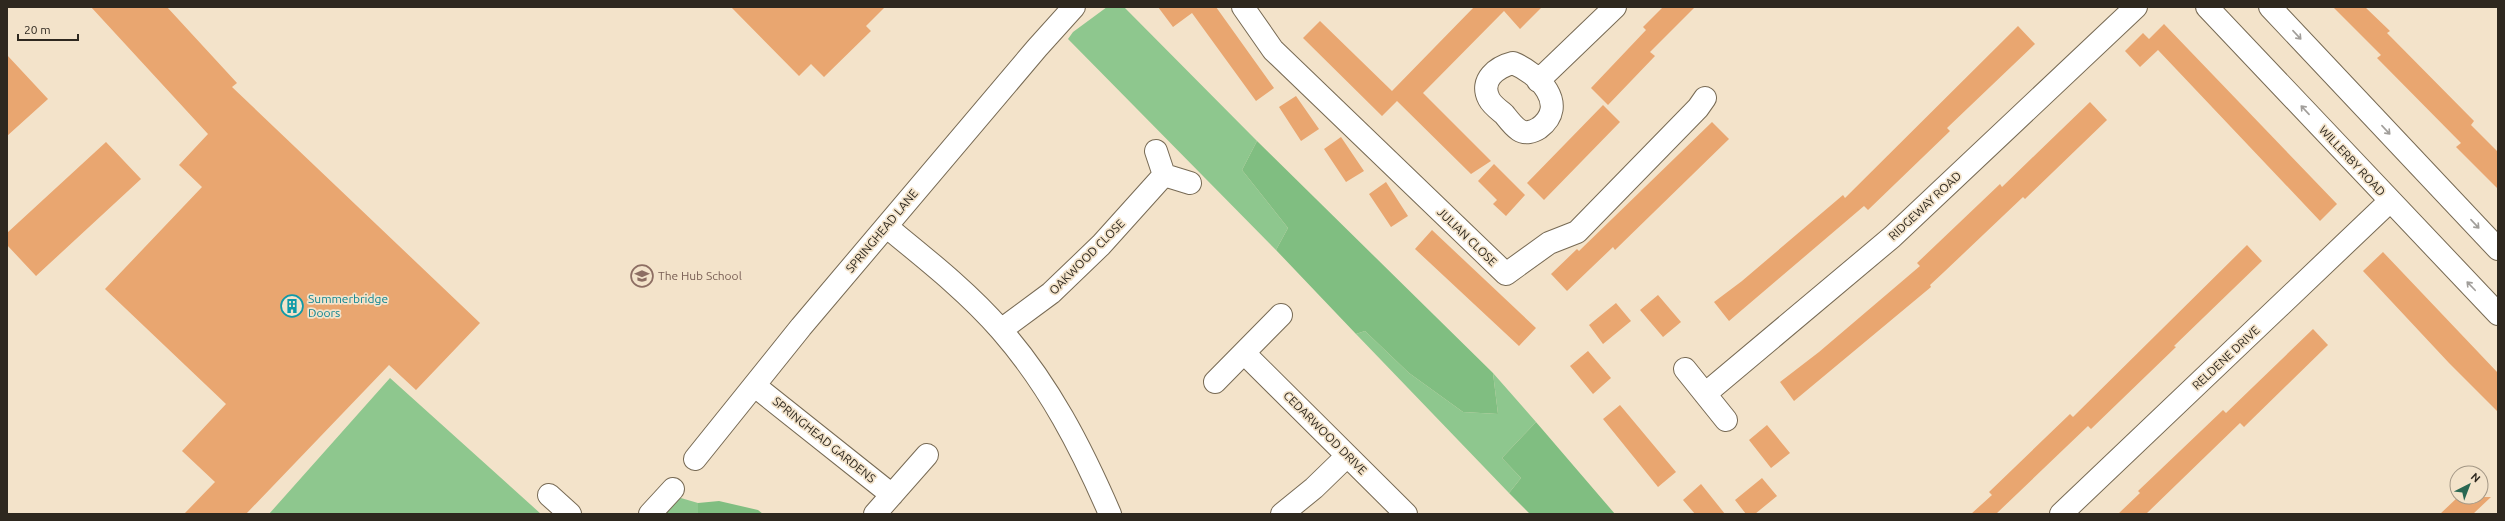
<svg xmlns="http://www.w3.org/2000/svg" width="2505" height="521" font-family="Ubuntu,sans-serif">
<rect width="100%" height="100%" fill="#f3e3ca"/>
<!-- green -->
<path fill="#8ec78e" d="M1107,7H1124L1257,141L1242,170L1288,228L1276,250L1068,39L1073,32Z
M1365,331L1409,373L1463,412L1498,414L1493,373L1536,422L1502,458L1521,478L1509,493L1356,334Z
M390,378L541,514H269Z
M674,496L698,503V514H657Z"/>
<!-- forest -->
<path fill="#80be81" d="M1257,141L1493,373L1498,414L1463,412L1409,373L1365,331L1356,334L1276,250L1288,228L1242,170Z
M1536,422L1615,514H1530L1509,493L1521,478L1502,458Z
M719,501L758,510L763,514H698V503Z"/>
<!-- building -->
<path fill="#e9a670" d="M91,7H167L237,83L232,87L480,323L416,390L389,365L246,514H184L215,482L182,451L226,404L105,289L202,187L179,165L208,134Z
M731,7H885L866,26L871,31L824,77L811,64L799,76Z
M1158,7H1216L1274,88L1256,101L1192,13L1173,27Z
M1474,7H1542L1520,29L1504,11L1423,93L1491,161L1471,174L1397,101L1382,116L1303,38L1320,21L1392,91Z
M1663,7H1695L1650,52L1655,56L1608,105L1591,88L1646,30L1643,27Z
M2333,7H2365L2390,31L2387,33L2474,121L2471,125L2498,152V189L2456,147L2461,143L2377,58L2381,55Z
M2164,24L2337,204L2320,221L2158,50L2140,67L2125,51L2143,33L2149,39Z
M2018,26L2035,44L1947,128L1950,131L1868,210L1864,206L1729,321L1714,302L1742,281L1843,195L1845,198Z
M7,55L48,99L7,136Z
M1296,96L1319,129L1301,141L1279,107Z
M2090,102L2107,120L2025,199L2023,197L1944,272L1930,285L1931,287L1794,401L1780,382L1819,352L1920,266L1917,263L2000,184L2002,187Z
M1603,105L1620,122L1544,200L1527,183Z
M1712,122L1729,139L1615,250L1613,247L1567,291L1551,274L1577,249L1579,251Z
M1341,137L1364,171L1346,182L1324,149Z
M106,142L141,179L36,276L7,245V233Z
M1494,164L1525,195L1506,216L1493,204L1497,200L1478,181Z
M1386,182L1408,216L1391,227L1369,194Z
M1432,230L1536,328L1519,346L1415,249Z
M2247,245L2262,261L2174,346L2176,347L2091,429L2088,426L1996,514H1971L1992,495L1989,492L2070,414L2073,417Z
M2383,252L2498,373V412L2449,363L2363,271Z
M1658,295L1681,322L1663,337L1640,310Z
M1616,303L1631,321L1603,344L1589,325Z
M2313,329L2328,345L2244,427L2240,423L2146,514H2118L2140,493L2138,491L2223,410L2226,413Z
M1588,351L1611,378L1593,394L1570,366Z
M1620,405L1676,472L1658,487L1603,419Z
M1767,425L1790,453L1771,468L1749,440Z
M1762,478L1777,496L1755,514H1746L1735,500Z
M1701,484L1725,514H1695L1683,500Z
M2458,497H2491L2473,514H2440Z"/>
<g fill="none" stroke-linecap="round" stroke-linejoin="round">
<!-- minor casing -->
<g stroke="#776a54" stroke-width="24">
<path id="minor" d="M1243,7L1273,50L1506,274L1549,243L1577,232L1698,108L1705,98
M2207,7L2498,314
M2270,7L2498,249
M1513,63C1538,73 1570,105 1539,128C1533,132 1525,134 1519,130C1513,126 1508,119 1504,114C1499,110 1492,105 1489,99C1479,80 1497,67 1513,63Z
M1538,81L1615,7
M1156,151L1164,175L1190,183
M887,227C926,259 967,291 1001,330C1049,385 1081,447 1110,514
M1001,330L1051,293L1101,245L1164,175
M1244,353L1406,514
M1685,369L1726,420
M1215,382L1281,315
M755,386L892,495
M1705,394L1892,237L2136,7
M695,459L801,327L1037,48L1074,7
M549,495L570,514
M650,514L673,489
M875,514L927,455
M1282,514L1314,488L1347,456
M2061,514L2390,201"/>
</g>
<!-- minor -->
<use href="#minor" stroke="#fff" stroke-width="22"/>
</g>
<!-- one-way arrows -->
<defs><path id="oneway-shaft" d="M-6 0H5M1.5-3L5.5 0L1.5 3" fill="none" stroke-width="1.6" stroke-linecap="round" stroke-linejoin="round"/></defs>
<g stroke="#a19e9a">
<use href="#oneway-shaft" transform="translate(2297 35) rotate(47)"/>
<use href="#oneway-shaft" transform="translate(2305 110) rotate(-133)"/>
<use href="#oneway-shaft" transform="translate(2386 130) rotate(47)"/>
<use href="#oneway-shaft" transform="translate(2475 224) rotate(47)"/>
<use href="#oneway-shaft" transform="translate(2471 286) rotate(-134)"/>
</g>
<!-- icons -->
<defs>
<g id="school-ring" transform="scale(1.15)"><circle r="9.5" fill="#f3e3ca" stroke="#8d6e63" stroke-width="1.5"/><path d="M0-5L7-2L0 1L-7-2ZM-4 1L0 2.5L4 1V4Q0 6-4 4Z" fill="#8d6e63"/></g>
<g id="building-ring" transform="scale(1.15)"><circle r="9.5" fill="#f3e3ca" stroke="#0f9aa8" stroke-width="1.5"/><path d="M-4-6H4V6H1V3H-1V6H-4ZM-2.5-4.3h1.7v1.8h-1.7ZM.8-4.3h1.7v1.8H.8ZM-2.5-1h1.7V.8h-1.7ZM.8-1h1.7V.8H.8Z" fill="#0f9aa8"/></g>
</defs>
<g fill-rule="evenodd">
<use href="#school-ring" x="642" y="276"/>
<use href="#building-ring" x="292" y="306"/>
</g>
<g text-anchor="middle" stroke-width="3.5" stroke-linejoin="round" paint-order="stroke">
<!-- street labels -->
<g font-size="12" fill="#2e281f" stroke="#f3e3ca">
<text transform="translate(2352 161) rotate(47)" y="4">WILLERBY ROAD</text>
<text transform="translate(1925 206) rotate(-43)" y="4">RIDGEWAY ROAD</text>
<text transform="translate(882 231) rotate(-50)" y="4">SPRINGHEAD LANE</text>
<text transform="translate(1467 237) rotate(44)" y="4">JULIAN CLOSE</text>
<text transform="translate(1087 257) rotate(-45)" y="4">OAKWOOD CLOSE</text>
<text transform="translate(2226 358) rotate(-43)" y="4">RELDENE DRIVE</text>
<text transform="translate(1325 433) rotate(45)" y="4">CEDARWOOD DRIVE</text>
<text transform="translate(824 440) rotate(39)" y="4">SPRINGHEAD GARDENS</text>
</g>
<!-- education labels -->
<g font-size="12" fill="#785e54" stroke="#f3e3ca" text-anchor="start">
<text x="658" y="280">The Hub School</text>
</g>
<!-- culture labels -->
<g font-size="12" fill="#0d838f" stroke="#f3e3ca" text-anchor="start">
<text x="308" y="303">Summerbridge<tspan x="308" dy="14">Doors</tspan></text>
</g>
</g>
<!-- border -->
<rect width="2505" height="521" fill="none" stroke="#2e281f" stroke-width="16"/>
<!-- north arrow -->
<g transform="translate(2469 485) rotate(42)"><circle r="19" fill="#f3e3ca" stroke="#a49886"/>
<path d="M0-3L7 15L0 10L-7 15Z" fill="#296752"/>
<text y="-6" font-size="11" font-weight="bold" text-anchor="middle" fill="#2e281f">N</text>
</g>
<!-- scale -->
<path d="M18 34v6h60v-6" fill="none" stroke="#2e281f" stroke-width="2"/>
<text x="24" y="34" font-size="12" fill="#2e281f" stroke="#f3e3ca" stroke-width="3" paint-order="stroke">20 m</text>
</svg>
